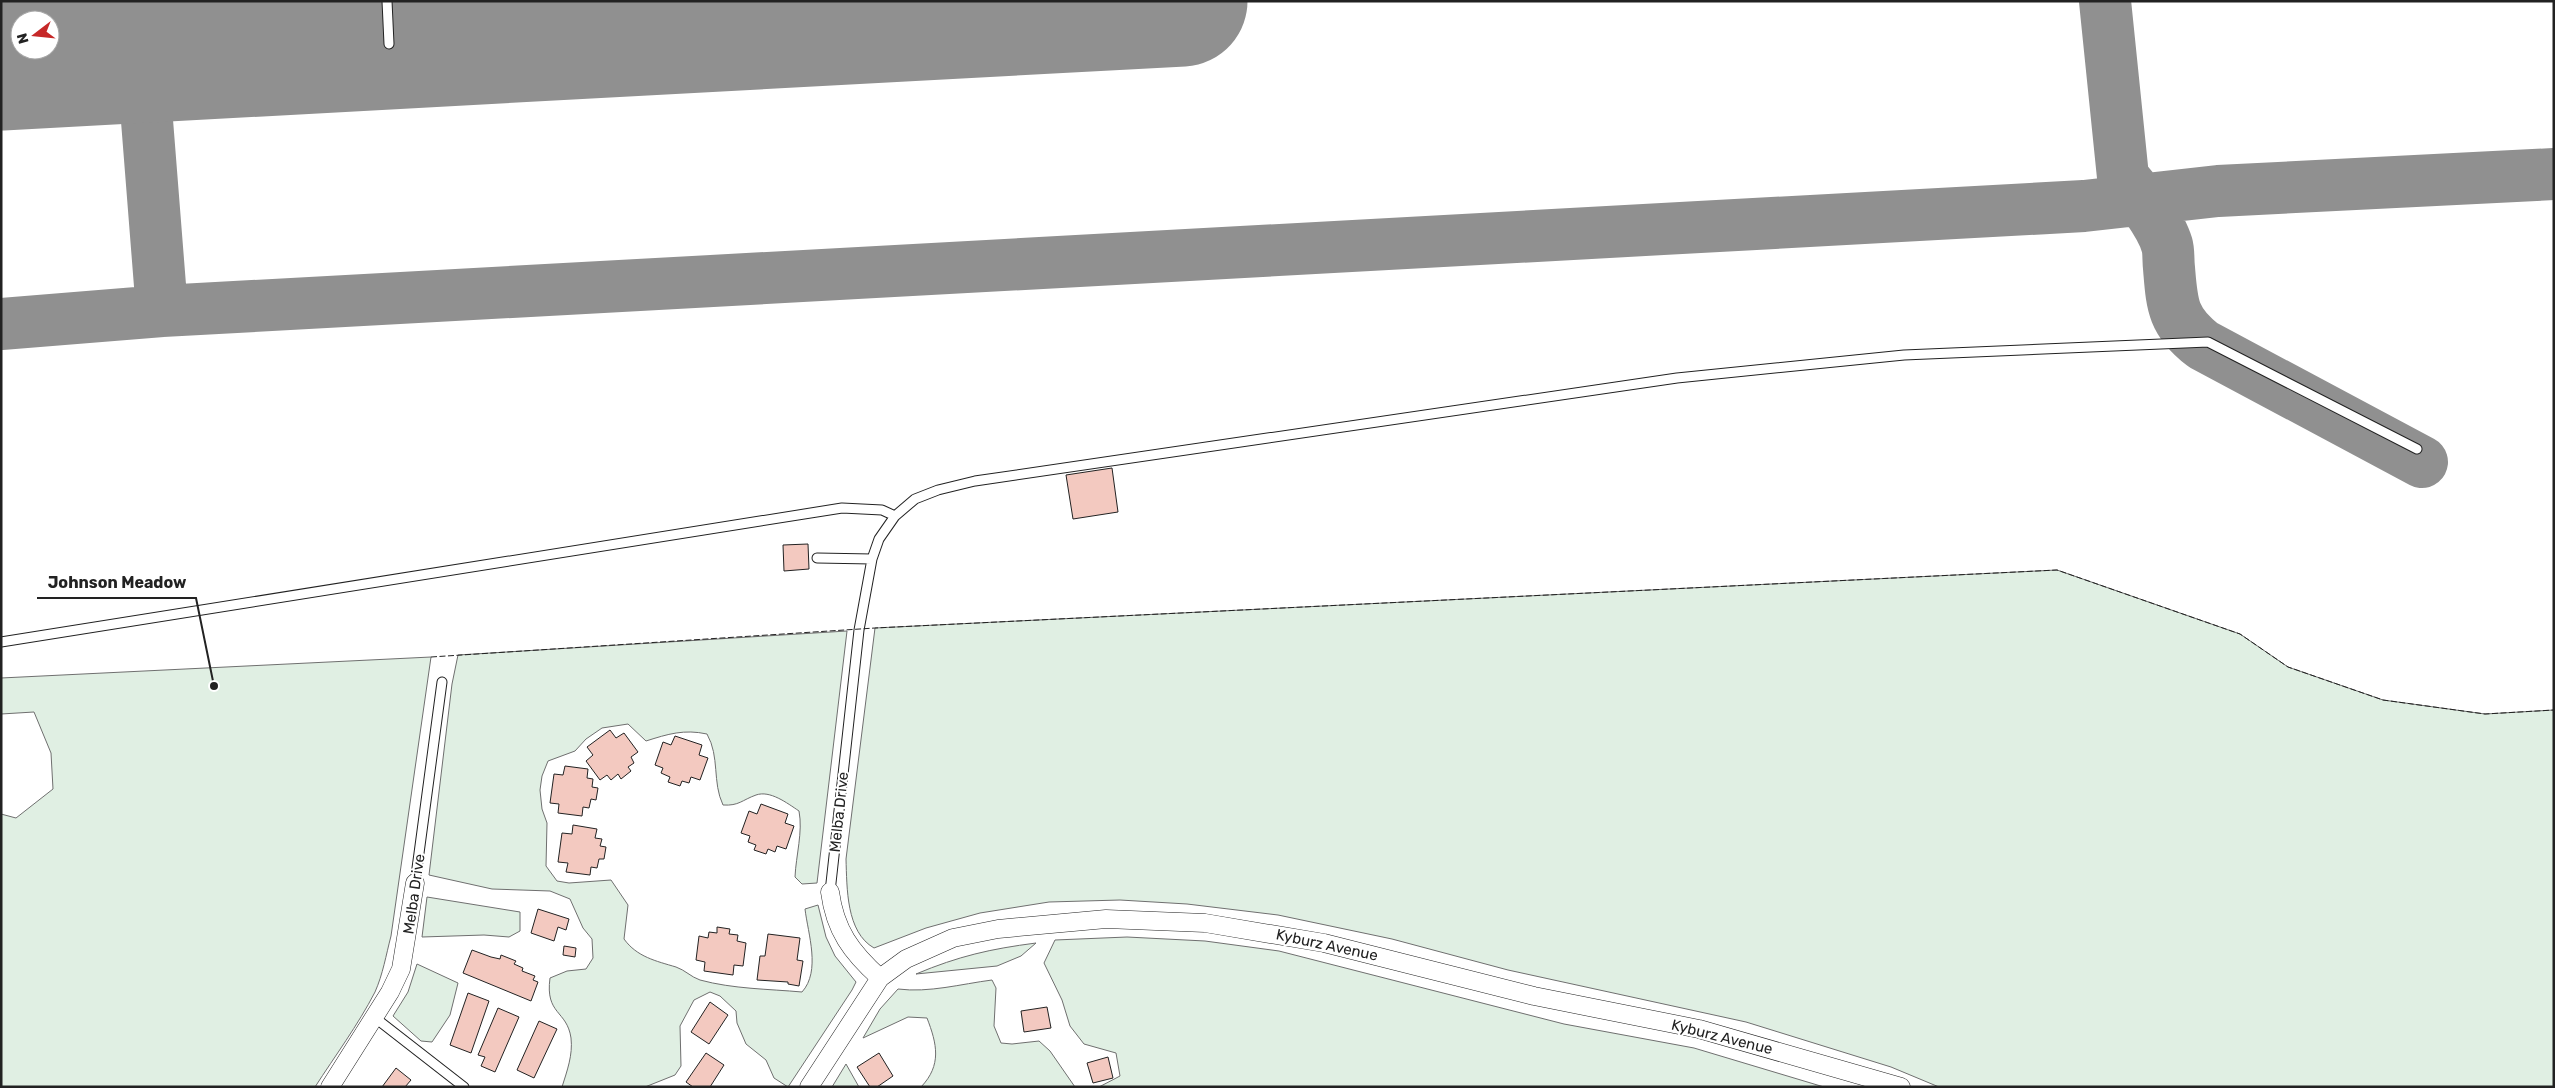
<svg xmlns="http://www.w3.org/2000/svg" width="2555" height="1088" font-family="Rubik,sans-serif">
<rect width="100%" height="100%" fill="#fff"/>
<!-- green -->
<path fill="#e0efe3" stroke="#6f6f6f" d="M2057,570L2240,634L2288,667L2383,700L2485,714L2554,710V1087H1939L1891,1067L1746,1022L1508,970L1392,939L1278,915L1187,904L1120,900L1049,902L980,913L926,928L874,948C846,932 847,888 846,859L875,628Z
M847,631L817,883L802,884L795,877C796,855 803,832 799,811C787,803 770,790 756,795C742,800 739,806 723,805C712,782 720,757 707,734C684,729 668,734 646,741L628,724L602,728L586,739L575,751L548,761L542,776L540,790L542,809L547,823L546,866L557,881L569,883L611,880L628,905L624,939C637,957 656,961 676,967C685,970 691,977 700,980C733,989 769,989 802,992C821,971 808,934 805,909L818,905L826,937L835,956L856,982L852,990L788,1087L774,1078L766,1060L746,1044L737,1023L736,1011L720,996L710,992L694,1000L680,1026L681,1066L675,1075L645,1087H562C567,1071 573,1055 571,1038C567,1010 545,1015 550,978L567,971L586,969L593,958L592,939L583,928L570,899L550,891L492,889L429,875L452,684L458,655Z
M431,657L391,936C386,955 383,974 375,992C358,1025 335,1056 315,1087H1V814L16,818L53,789L51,753L34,712L1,714V678Z
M427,897L520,912V931L509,937L484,935L422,937Z
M1127,937L1205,941L1279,951L1564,1024L1694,1048L1824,1087H1099L1120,1076L1116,1053L1084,1044L1070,1026L1062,1000L1044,963L1055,940Z
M1036,943L1021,956L997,966L916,974C959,956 990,949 1036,943Z
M417,964L458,983L450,1015L432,1042L421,1041L393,1016L408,992Z
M992,980L996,988L994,1026L1001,1043L1012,1044L1039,1041L1050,1051L1075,1087H921C942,1065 937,1044 927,1018L908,1017L863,1038L880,1009L898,989C929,993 961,984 992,980Z
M846,1064L859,1087H832Z"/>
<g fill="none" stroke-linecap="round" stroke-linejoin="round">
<!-- taxiway -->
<path stroke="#909090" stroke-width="52" d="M2105,1L2123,177C2137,193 2161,224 2167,245C2169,252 2168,260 2169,268C2172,304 2172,321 2203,345L2422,462
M142,57L162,311
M1,324L162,311L2084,206L2218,191L2554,174"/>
<!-- runway -->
<path stroke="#909090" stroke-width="131" d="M1,65L1182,1"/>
</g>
<!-- building -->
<path fill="#f3c9c0" stroke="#222" d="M1112,468L1118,512L1073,519L1066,475Z
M808,544L809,569L784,571L783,545Z
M610,730L616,738L624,733L638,752L631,757L634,763L628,767L631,771L621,779L618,774L611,780L607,775L600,780L586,761L593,755L587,747Z
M675,736L702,745L699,755L708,758L700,780L691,777L689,783L682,781L680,786L668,782L670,777L661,773L663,768L655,765L663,742L671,745Z
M565,766L588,769L587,778L593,779L592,787L598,788L596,800L591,799L589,808L583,807L582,816L558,813L559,804L550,803L554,774L563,775Z
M761,804L788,814L785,823L794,826L786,849L777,846L775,852L768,849L766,854L754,850L756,845L748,842L750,836L741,833L749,811L757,814Z
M573,825L597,829L595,838L602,839L600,846L606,847L604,859H599L597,868L591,867L590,875L566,872L568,863L558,862L562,833L572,834Z
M538,909L569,919L566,930L558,927L554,941L531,933Z
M717,927L730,929L729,934L738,935L737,941L746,943L743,966L734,965L733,975L704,971L705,962L696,960L699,936L708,938L709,932L717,933Z
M768,934L800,938L797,960L803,961L799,986L788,984V982L757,980L760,956H765Z
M564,946L576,948L575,957L563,955Z
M472,950L491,957L500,959L501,955L516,961L514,964L523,968L522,971L535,976L533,980L538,982L531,1001L463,973Z
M468,993L489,1001L471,1053L450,1045Z
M710,1002L728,1015L709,1044L691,1032Z
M1047,1007L1051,1028L1024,1032L1021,1011Z
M498,1008L519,1017L495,1072L481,1066L485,1057L478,1055Z
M539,1021L557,1029L534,1078L517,1070Z
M706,1053L724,1065L710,1087H693L686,1082Z
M879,1053L893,1076L877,1087H870L857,1067Z
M1108,1057L1113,1078L1093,1083L1087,1063Z
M396,1068L411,1080L405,1087H382Z"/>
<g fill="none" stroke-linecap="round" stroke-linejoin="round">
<!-- lane casing -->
<g stroke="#222" stroke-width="11">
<path id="lane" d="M387,1L389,44
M817,558L872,559
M1,642L842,508L882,510L895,516
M415,883L442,682
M830,892L859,630L872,559L879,539L895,516L915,499L938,490L975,481L1677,378L1904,355L2208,342L2417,449
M374,1017L464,1087"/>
</g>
<!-- street casing -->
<g stroke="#222" stroke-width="19">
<path id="street" d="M830,892C835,930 851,952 880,978
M330,1087L390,992L401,969L415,883
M809,1087L880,978L906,959L953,938L998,929L1106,919L1205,923L1324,943L1534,996L1699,1029L1901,1087"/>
</g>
<!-- lane -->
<use href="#lane" stroke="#fff" stroke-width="9"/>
<!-- street -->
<use href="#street" stroke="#fff" stroke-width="18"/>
<!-- fence -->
<path stroke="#222" stroke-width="1" stroke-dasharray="6 2.5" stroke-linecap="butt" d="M431,657L875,628L2057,570L2240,634L2288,667L2383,700L2485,714L2554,710"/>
</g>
<g text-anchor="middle" stroke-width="4" stroke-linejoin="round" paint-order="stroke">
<!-- street labels -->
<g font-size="15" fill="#222" stroke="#fff">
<text transform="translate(839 812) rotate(-84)" y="5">Melba Drive</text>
<text transform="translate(414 894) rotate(-82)" y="5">Melba Drive</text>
<text transform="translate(1327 945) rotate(12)" y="5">Kyburz Avenue</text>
<text transform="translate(1722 1037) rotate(14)" y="5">Kyburz Avenue</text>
</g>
</g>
<!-- callouts -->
<path fill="none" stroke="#222" stroke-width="2" d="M214 686L196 598H37"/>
<circle fill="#222" stroke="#fff" stroke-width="2" cx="214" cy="686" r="5"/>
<g font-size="16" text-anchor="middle" font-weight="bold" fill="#222" stroke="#fff" stroke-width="4" stroke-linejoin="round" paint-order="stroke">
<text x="117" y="588">Johnson Meadow</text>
</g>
<!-- border -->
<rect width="2555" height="1088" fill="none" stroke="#222222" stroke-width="5"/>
<!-- north arrow -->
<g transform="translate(35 35) rotate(254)"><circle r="24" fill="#ffffff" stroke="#a7a7a7"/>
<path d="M0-4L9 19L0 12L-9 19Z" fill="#c62828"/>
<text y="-8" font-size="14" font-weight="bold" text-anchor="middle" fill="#222222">N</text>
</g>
</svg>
